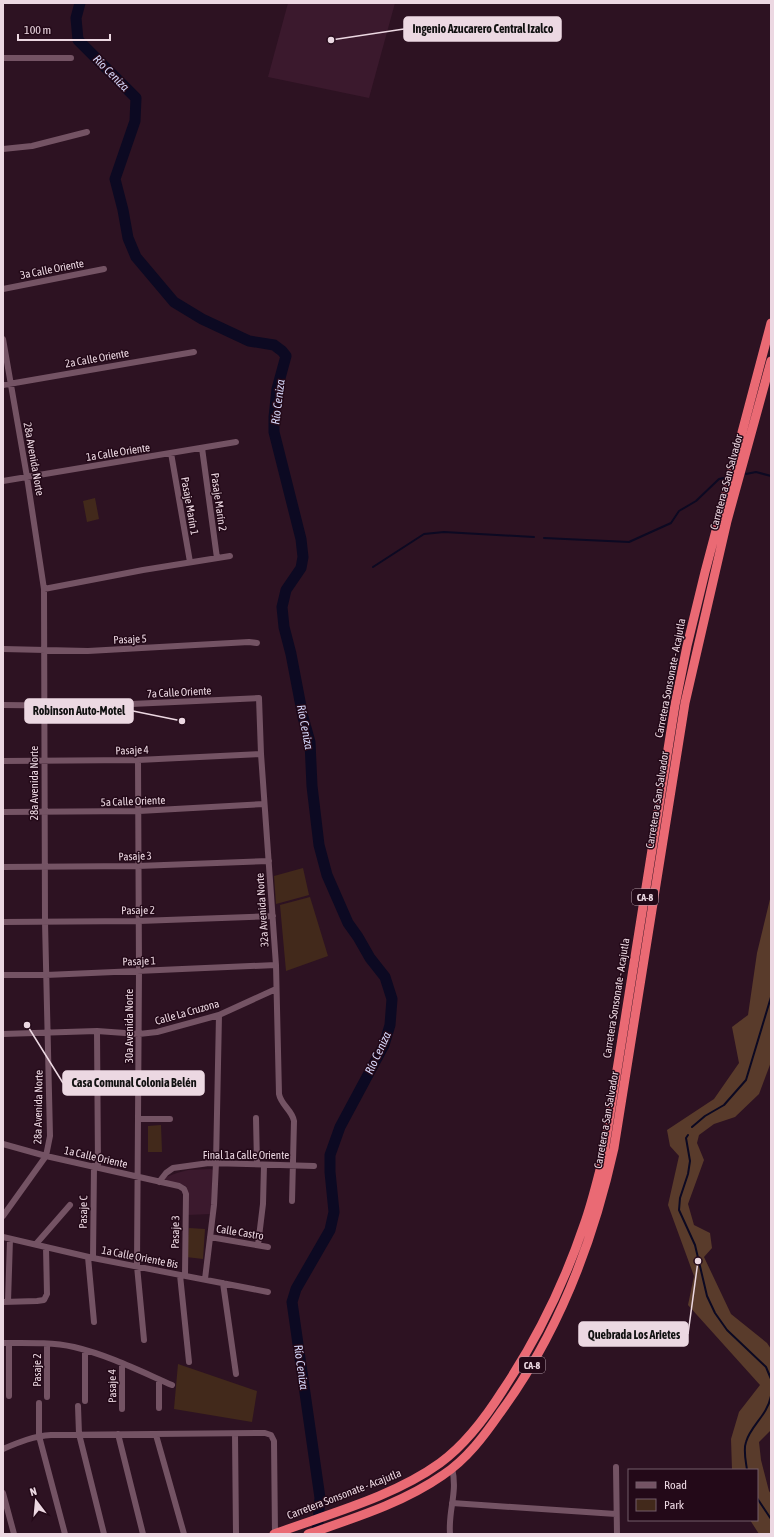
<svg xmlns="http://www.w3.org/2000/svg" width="774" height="1537" font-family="'Asap Condensed',sans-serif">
<rect width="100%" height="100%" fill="#2d1222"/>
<!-- built -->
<path fill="#3b192d" d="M288,3H395L369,98L268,77Z
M211,1169L213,1170L211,1214L187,1215V1187L183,1185L163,1180L166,1177L177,1173L188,1170Z"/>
<!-- green -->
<path fill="#42291b" d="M95,498L99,519L87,522L83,501Z
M303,868L309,895L276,904L274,876Z
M310,897L328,956L286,971L280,905Z
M161,1125L162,1152H148V1126Z
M189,1228L205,1229L203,1259L186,1257Z
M178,1364L257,1391L252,1422L174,1409Z"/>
<!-- forest -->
<path fill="#593b2b" d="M771,895V1062L759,1094L735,1117L714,1124L699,1135L697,1143L704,1160L688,1204L694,1225L710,1233L712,1248L704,1257L731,1314L767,1343L771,1349V1430L759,1442L761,1460L769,1491L771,1494V1534H759L750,1520H757V1470H732L731,1439L739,1412L760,1385L688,1305L694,1276L668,1205L679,1156L670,1146L667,1130L714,1099L739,1063L732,1027L748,1015L757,953Z"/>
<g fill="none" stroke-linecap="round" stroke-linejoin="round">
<!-- stream -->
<path stroke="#0c0922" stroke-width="2" d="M746,474L756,472L771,476
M544,538L629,542L671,523L679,511L696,501L719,479L724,478
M373,567L424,534L444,532L534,537
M692,1127L705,1116L724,1105L746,1080L771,997
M688,1135L686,1138L690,1161L688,1174L680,1198L679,1210L695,1245L707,1296L715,1313L727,1330L766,1367L771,1379
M747,1470C746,1462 743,1450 746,1442C751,1425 767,1416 771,1396
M757,1498L771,1519"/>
<!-- river -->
<path stroke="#0c0922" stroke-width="11" d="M80,3L76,18L78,40L136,98L135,121L115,179L123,210L128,238L136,257L174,302L202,319L249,341L274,345L282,351L286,356L277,389L274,417V432L301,539L303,557L301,568L286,590L282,607L284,627L291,654L303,717L310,742L312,786L319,845L327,875L348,923L358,937L370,958L385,977L392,999L390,1025L384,1045L340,1127L330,1155V1172L334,1212L330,1230L296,1289L292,1302L320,1498L317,1534"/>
<!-- minor -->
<path stroke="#745364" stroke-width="6" d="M3,58H71
M3,149L32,146L87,132
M3,289L104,269
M3,339L27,477L44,589L45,922L50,1136L46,1156L3,1216
M3,385L194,352
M202,448L217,558
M171,453L190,562
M3,481L236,442
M44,589L143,570L230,556
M3,649L88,651L249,642L257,643
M3,705L88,706L259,698L261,754L276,965L279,1094C281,1105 292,1110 294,1121L292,1201
M138,760L139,971L137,1266L144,1340
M3,761L138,760L261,754
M3,812L139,811L264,804
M3,867L138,866L269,861
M3,922L139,921L273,916
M3,975H46L276,965
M97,1031L98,1167
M3,1034L97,1031L139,1034L157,1032L219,1015L276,989
M139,1077L172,1078
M256,1118L257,1164
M139,1119H170
M3,1144L46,1156L179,1186L184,1189L186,1194L185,1275
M159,1182L166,1173L173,1168L209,1163L314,1166
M3,1237L93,1258L268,1292
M210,1237L268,1247
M36,1244L70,1205
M258,1245L263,1204L264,1165
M88,1257L94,1322
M93,1258L94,1166
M180,1275L189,1362
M205,1279L214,1205L216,1163L219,1015
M223,1283L236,1374
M3,1302L37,1301L44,1300L47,1294L46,1247
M8,1302L10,1239
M3,1343C26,1343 51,1342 74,1347C108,1355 140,1371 172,1385
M9,1343V1396
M85,1350V1401
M122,1363V1409
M47,1397V1344
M39,1403V1436L65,1534
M78,1406L79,1434L104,1534
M159,1408V1380
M118,1434L143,1534
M235,1434L236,1534
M156,1435L184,1534
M3,1449C19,1442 34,1436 51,1435L265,1433L271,1435L274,1441L275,1534
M616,1467L617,1534
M3,1493L14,1534
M452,1503L616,1514
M450,1534C448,1510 458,1493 452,1468"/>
<!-- highway -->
<path stroke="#ea6a74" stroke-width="9" d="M274,1534C328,1514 393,1497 440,1463C466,1444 486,1417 503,1390C537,1339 564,1284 584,1225C592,1203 597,1181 603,1158L675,705L687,646L705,572L771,323
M308,1534C354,1518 403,1503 443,1475C467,1459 484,1436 500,1413C558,1334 593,1243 614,1148L685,703L727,521L771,361"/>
</g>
<g text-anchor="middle" stroke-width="3" stroke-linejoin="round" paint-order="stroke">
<!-- shield labels -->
<g fill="#230918" stroke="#b09aa5" stroke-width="1">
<rect x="632" y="889" width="26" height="16" rx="3"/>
<rect x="519" y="1357" width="26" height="16" rx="3"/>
</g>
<g font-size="10" font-weight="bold" fill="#ecd8e2">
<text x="645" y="901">CA-8</text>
<text x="532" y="1369">CA-8</text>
</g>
<!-- street labels -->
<g font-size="11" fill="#ecd8e2" stroke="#230918">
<text transform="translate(52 269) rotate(-11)" y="4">3a Calle Oriente</text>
<text transform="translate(97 358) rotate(-10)" y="4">2a Calle Oriente</text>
<text transform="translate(118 452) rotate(-9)" y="4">1a Calle Oriente</text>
<text transform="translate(34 459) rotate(80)" y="4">28a Avenida Norte</text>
<text transform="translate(726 482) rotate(-75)" y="4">Carretera a San Salvador</text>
<text transform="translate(219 502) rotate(82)" y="4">Pasaje Marín 2</text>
<text transform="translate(190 506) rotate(80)" y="4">Pasaje Marín 1</text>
<text transform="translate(130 639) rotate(-3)" y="4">Pasaje 5</text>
<text transform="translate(670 678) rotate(-79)" y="4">Carretera Sonsonate - Acajutla</text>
<text transform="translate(179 692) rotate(-3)" y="4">7a Calle Oriente</text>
<text transform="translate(132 750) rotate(-2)" y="4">Pasaje 4</text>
<text transform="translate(34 783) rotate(-90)" y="4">28a Avenida Norte</text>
<text transform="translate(657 800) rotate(-81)" y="4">Carretera a San Salvador</text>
<text transform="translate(133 801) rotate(-2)" y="4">5a Calle Oriente</text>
<text transform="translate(135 856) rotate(-2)" y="4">Pasaje 3</text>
<text transform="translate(138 910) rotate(-1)" y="4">Pasaje 2</text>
<text transform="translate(262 910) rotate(-94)" y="4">32a Avenida Norte</text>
<text transform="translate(139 961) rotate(-2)" y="4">Pasaje 1</text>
<text transform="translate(616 998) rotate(-81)" y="4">Carretera Sonsonate - Acajutla</text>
<text transform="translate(187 1012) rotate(-16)" y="4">Calle La Cruzona</text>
<text transform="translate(129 1026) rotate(-90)" y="4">30a Avenida Norte</text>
<text transform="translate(38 1107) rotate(-89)" y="4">28a Avenida Norte</text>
<text transform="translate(606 1120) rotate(-80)" y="4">Carretera a San Salvador</text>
<text x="246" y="1159">Final 1a Calle Oriente</text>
<text transform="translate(96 1157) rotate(13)" y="4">1a Calle Oriente</text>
<text transform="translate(83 1212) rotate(-89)" y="4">Pasaje C</text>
<text transform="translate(175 1232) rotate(-89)" y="4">Pasaje 3</text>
<text transform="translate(240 1232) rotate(9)" y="4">Calle Castro</text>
<text transform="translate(140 1257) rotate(11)" y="4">1a Calle Oriente Bis</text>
<text transform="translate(37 1370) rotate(-90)" y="4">Pasaje 2</text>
<text transform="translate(112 1386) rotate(-91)" y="4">Pasaje 4</text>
<text transform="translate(344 1494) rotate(-21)" y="4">Carretera Sonsonate - Acajutla</text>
</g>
<!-- water labels -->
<g font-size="12" font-style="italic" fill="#d4d5f8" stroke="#230918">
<text transform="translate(111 73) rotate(45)" y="4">Río Ceniza</text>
<text transform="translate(278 402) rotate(-83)" y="4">Río Ceniza</text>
<text transform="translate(305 727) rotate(79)" y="4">Río Ceniza</text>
<text transform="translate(378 1053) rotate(-65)" y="4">Río Ceniza</text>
<text transform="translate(301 1367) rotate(82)" y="4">Río Ceniza</text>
</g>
</g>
<!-- callouts -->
<path fill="none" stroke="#ecd8e2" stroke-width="1.5" d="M331 40L404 29M182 721L133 711M27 1025L63 1083M698 1261L688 1334"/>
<g fill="#ecd8e2" stroke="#230918" stroke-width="1.5">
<circle cx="331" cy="40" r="4"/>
<circle cx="182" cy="721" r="4"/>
<circle cx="27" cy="1025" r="4"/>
<circle cx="698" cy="1261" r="4"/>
</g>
<g fill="#ecd8e2" stroke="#ecd8e2" stroke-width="1.5">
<rect x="404" y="17" width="157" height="24" rx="4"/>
<rect x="25" y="699" width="108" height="24" rx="4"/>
<rect x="63" y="1071" width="141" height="24" rx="4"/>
<rect x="579" y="1322" width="109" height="24" rx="4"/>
</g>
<g font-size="12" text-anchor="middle" font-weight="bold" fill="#111">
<text x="483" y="33">Ingenio Azucarero Central Izalco</text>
<text x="79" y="715">Robinson Auto-Motel</text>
<text x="134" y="1087">Casa Comunal Colonia Belén</text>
<text x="634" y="1339">Quebrada Los Arietes</text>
</g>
<!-- border -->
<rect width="774" height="1537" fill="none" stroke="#ecd8e2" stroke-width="8"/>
<!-- legend -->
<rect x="628" y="1469" width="130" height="52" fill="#230918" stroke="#735c69"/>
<rect x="636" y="1482" width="20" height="6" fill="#745364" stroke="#735c69"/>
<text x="664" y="1489" font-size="12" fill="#ecd8e2">Road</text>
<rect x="636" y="1499" width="20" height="12" fill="#42291b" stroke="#735c69"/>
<text x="664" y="1509" font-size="12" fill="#ecd8e2">Park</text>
<!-- north arrow -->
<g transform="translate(36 1501) rotate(344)" stroke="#230918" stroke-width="3" paint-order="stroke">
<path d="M0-3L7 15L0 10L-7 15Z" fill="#ecd8e2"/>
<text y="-6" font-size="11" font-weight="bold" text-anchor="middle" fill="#ecd8e2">N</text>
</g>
<!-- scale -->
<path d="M18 34v6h92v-6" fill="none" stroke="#ecd8e2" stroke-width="2"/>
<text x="24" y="34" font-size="12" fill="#ecd8e2" stroke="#230918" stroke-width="3" paint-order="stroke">100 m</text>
</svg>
